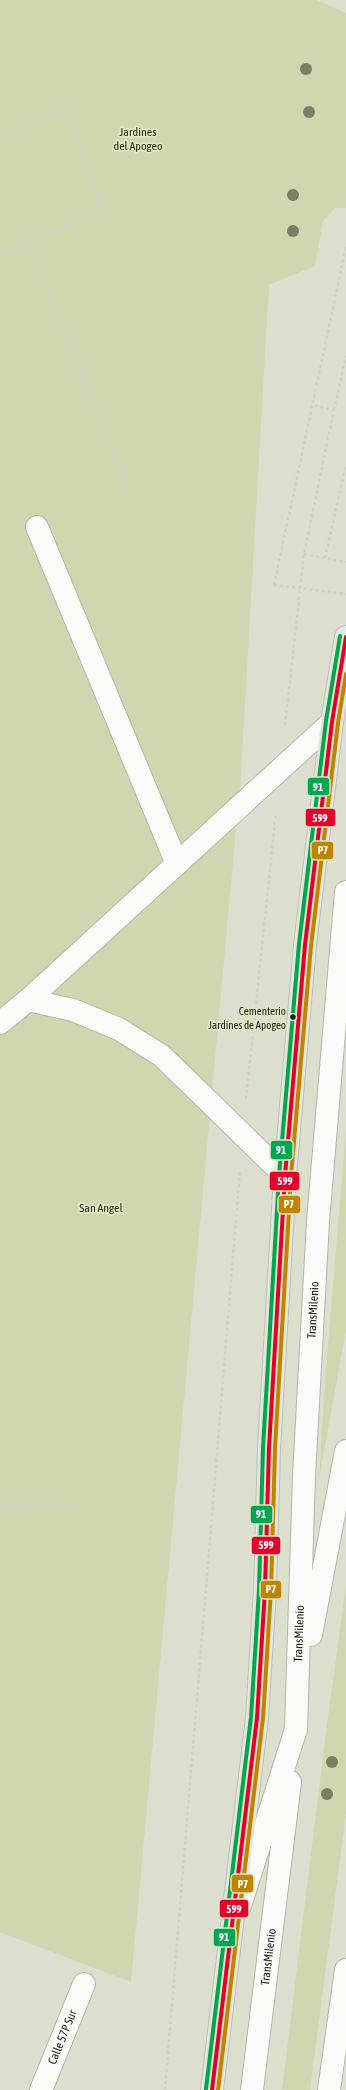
<svg xmlns="http://www.w3.org/2000/svg" width="346" height="2090" font-family="'Asap Condensed',sans-serif">
<rect width="100%" height="100%" fill="#dcdfcd"/>
<!-- green -->
<path fill="#cfd6b0" d="M0,0H316L346,13V208H335L323,221L315,266L269,285L241,774L131,1982L0,1932Z
M346,1130V1330L319,1478L326,1368Z
M346,1585V1813L310,2090H282L326,1732Z"/>
<g fill="none" stroke-linecap="round" stroke-linejoin="round">
<!-- minor casing -->
<g stroke="#b4b6a9" stroke-width="24">
<g id="minor">
<path d="M37,527L177,864"/>
<path d="M28,1000L73,1010L119,1029L162,1056L285,1176"/>
<path d="M0,1023L28,1000L332,722"/>
<path d="M311,1635L346,1451"/>
<path id="s1" d="M240,1906L296,1729L304,1476L318,1221L346,892"/>
<path id="s2" d="M41,2090L84,1984"/>
<path id="s3" d="M252,2090L290,1782"/>
<path d="M329,2090L346,1970"/>
</g>
</g>
<!-- highway casing -->
<g stroke="#bcbeb4" stroke-width="24">
<path id="highway" d="M212,2090L257,1718L265,1590L269,1448L285,1176L305,945L332,722L346,637"/>
</g>
<!-- path -->
<path stroke="#cfd1cb" stroke-width="2.5" stroke-dasharray="3 3" stroke-linecap="butt" d="M0,136L64,109L105,211L0,254
M28,242L128,488
M334,410L346,356
M304,554L346,562
M325,558L346,464
M274,585L346,247
M285,725L304,554L334,410L312,405
M246,1099L276,813
M0,1506L75,1504
M165,2090L240,1171"/>
<!-- minor -->
<use href="#minor" stroke="#fafaf8" stroke-width="22"/>
<!-- highway -->
<use href="#highway" stroke="#e4e7ec" stroke-width="22"/>
<!-- path-bridge -->
<path stroke="#cfd1cb" stroke-width="2.5" stroke-dasharray="3 3" stroke-linecap="butt" d="M274,585L346,594"/>
<!-- bus-1 casing -->
<g stroke="#e0e6c6" stroke-width="7">
<path id="bus-1" d="M212,2090L257,1718L265,1590L269,1448L285,1176L305,945L332,722L346,637"/>
</g>
<!-- bus-2 casing -->
<g stroke="#e0e6c6" stroke-width="7">
<path id="bus-2" d="M218,2090L263,1718L271,1590L275,1448L291,1176L311,946L338,723L346,674"/>
</g>
<!-- bus-3 casing -->
<g stroke="#e0e6c6" stroke-width="7">
<path id="bus-3" d="M206,2089L251,1717L259,1590L263,1448L279,1176L299,944L326,721L340,636"/>
</g>
<!-- bus-1 -->
<use href="#bus-1" stroke="#e4002b" stroke-width="4"/>
<!-- bus-2 -->
<use href="#bus-2" stroke="#c08404" stroke-width="4"/>
<!-- bus-3 -->
<use href="#bus-3" stroke="#00a651" stroke-width="4"/>
</g>
<!-- trees -->
<g fill="#7a7e63">
<circle cx="306" cy="69" r="6"/>
<circle cx="309" cy="112" r="6"/>
<circle cx="293" cy="195" r="6"/>
<circle cx="293" cy="231" r="6"/>
<circle cx="332" cy="1762" r="6"/>
<circle cx="327" cy="1794" r="6"/>
</g>
<!-- markers -->
<circle fill="#1b1d11" stroke="#e0e6c6" stroke-width="1.5" cx="293" cy="1017" r="3.5"/>
<g text-anchor="middle" stroke-width="3.5" stroke-linejoin="round" paint-order="stroke">
<!-- bus labels -->
<g font-size="11" fill="#1b1d11" stroke="#e0e6c6" text-anchor="end">
<text x="286" y="1015">Cementerio<tspan x="286" dy="14">Jardines de Apogeo</tspan></text>
</g>
<!-- park labels -->
<g font-size="12" fill="#2a2f0c" stroke="#e0e6c6">
<text x="138" y="136">Jardines<tspan x="138" dy="14">del Apogeo</tspan></text>
<text x="101" y="1212">San Angel</text>
</g>
<!-- street labels -->
<g font-size="12" fill="#1b1d11" stroke="#e0e6c6">
<text dy="4" stroke="none"><textPath href="#s1" startOffset="605">TransMilenio</textPath></text>
<text dy="4" stroke="none"><textPath href="#s1" startOffset="281">TransMilenio</textPath></text>
<text dy="4" stroke="none"><textPath href="#s3" startOffset="134">TransMilenio</textPath></text>
<text dy="4" stroke="none"><textPath href="#s2" startOffset="57">Calle 57P Sur</textPath></text>
</g>
</g>
<g stroke="#e0e6c6" stroke-width="1.5">
<rect x="307" y="777" width="23" height="19" rx="4" fill="#00a651"/>
<rect x="305" y="808" width="31" height="19" rx="4" fill="#e4002b"/>
<rect x="311" y="841" width="23" height="19" rx="4" fill="#c08404"/>
<rect x="270" y="1140" width="23" height="20" rx="4" fill="#00a651"/>
<rect x="269" y="1171" width="31" height="20" rx="4" fill="#e4002b"/>
<rect x="278" y="1195" width="23" height="19" rx="4" fill="#c08404"/>
<rect x="250" y="1505" width="23" height="19" rx="4" fill="#00a651"/>
<rect x="251" y="1536" width="30" height="19" rx="4" fill="#e4002b"/>
<rect x="260" y="1580" width="22" height="19" rx="4" fill="#c08404"/>
<rect x="231" y="1874" width="23" height="19" rx="4" fill="#c08404"/>
<rect x="219" y="1899" width="30" height="19" rx="4" fill="#e4002b"/>
<rect x="213" y="1928" width="23" height="19" rx="4" fill="#00a651"/>
</g>
<g font-size="11" text-anchor="middle" font-weight="bold" fill="#fff">
<text x="318" y="791">91</text>
<text x="320" y="822">599</text>
<text x="323" y="854">P7</text>
<text x="281" y="1154">91</text>
<text x="285" y="1185">599</text>
<text x="289" y="1208">P7</text>
<text x="261" y="1518">91</text>
<text x="266" y="1549">599</text>
<text x="271" y="1593">P7</text>
<text x="243" y="1888">P7</text>
<text x="234" y="1913">599</text>
<text x="224" y="1941">91</text>
</g>
</svg>
